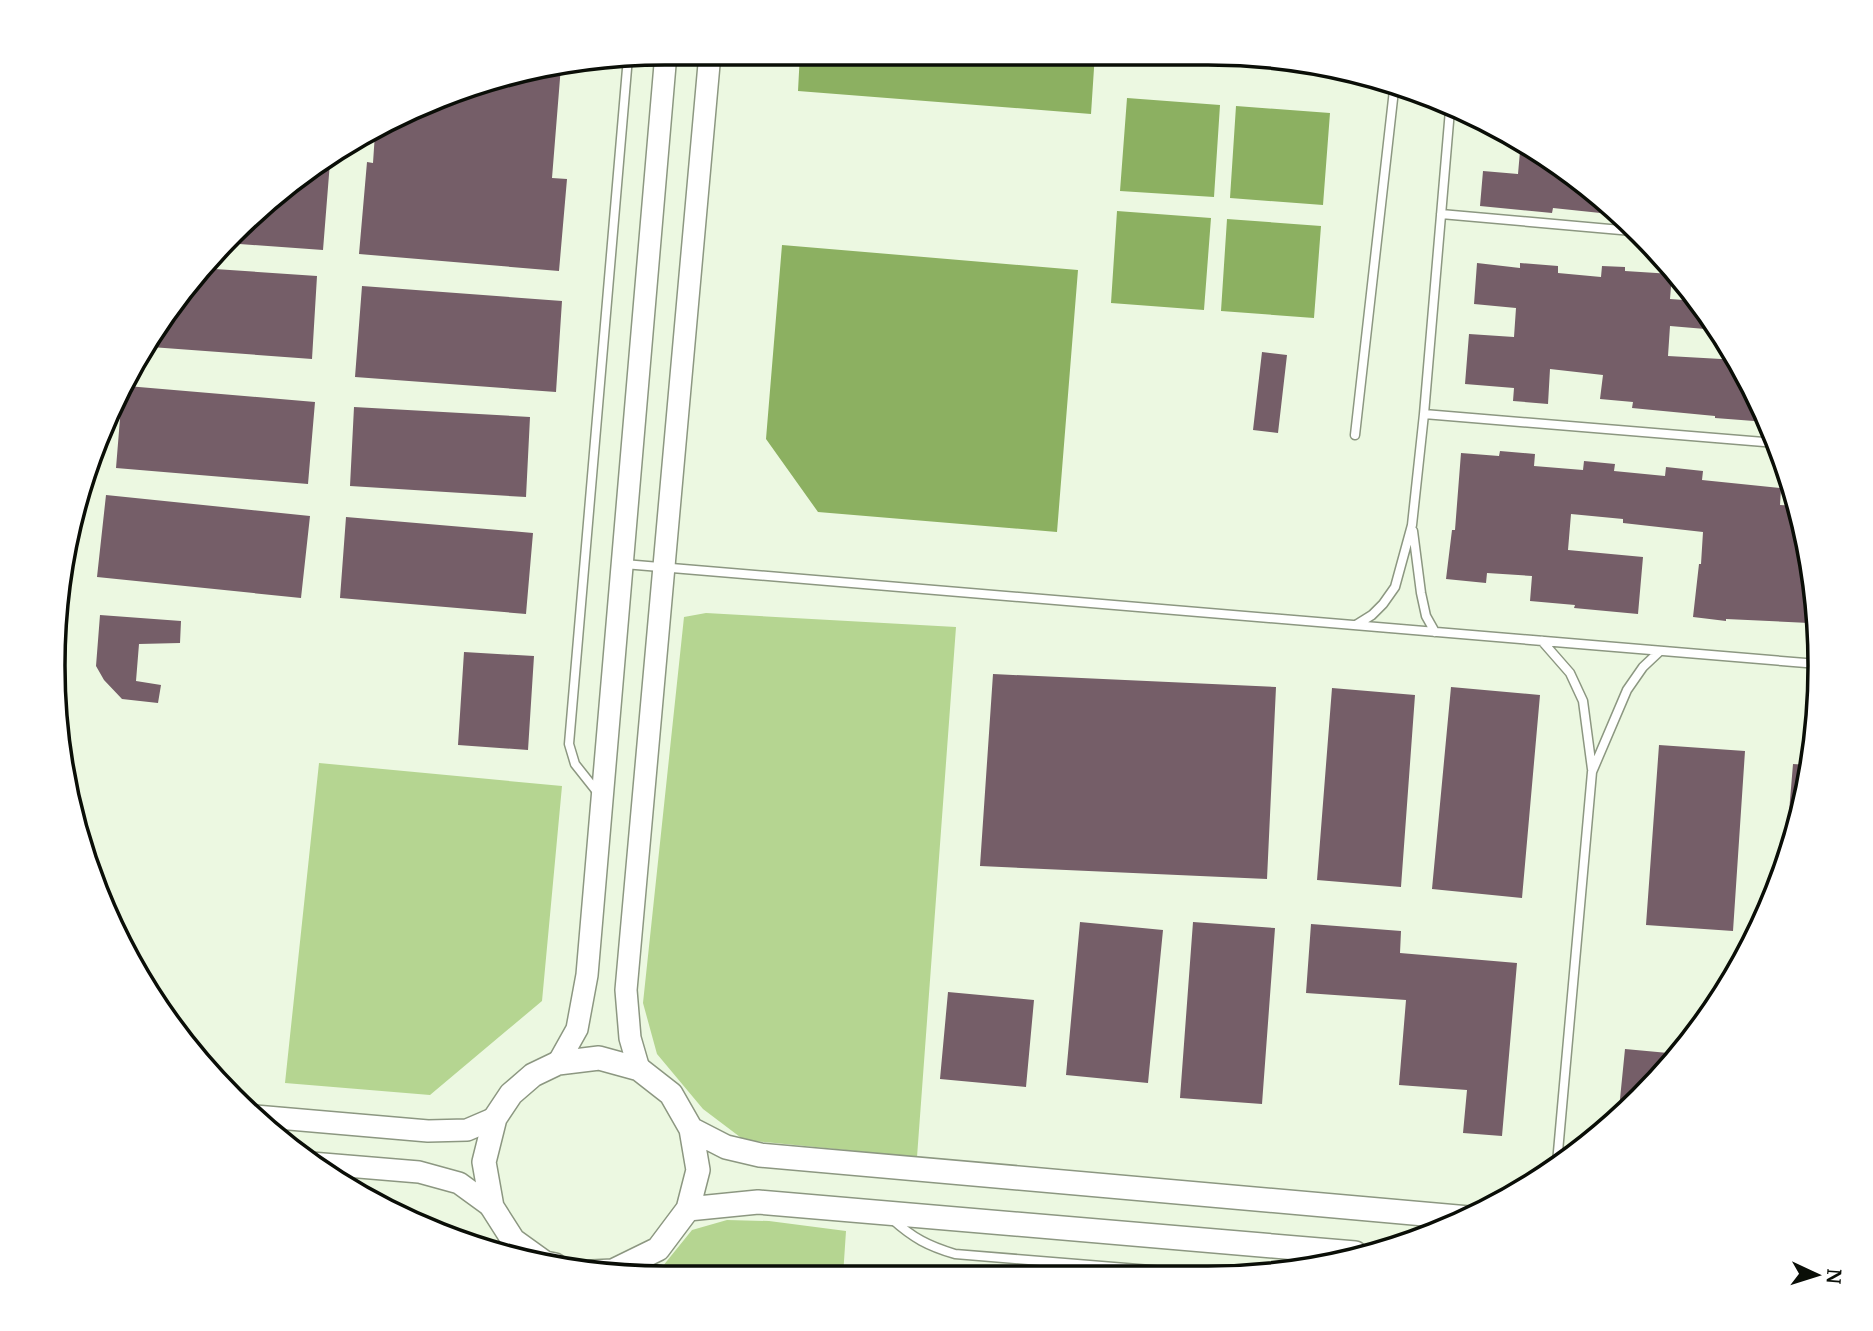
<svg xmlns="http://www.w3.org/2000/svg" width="1873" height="1331" font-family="Merriweather,serif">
<rect width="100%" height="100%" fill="#ecf8e1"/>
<!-- green -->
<path fill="#b5d591" d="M706,613L956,627L917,1157L744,1140L703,1109L657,1054L643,1003L684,617Z
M319,763L562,786L542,1001L430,1095L285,1083Z
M727,1220L769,1221L846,1231L843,1276L654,1277L692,1230Z"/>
<!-- water -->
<path fill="#8cb061" d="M800,53H1095L1091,114L798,91Z
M1127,98L1220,105L1214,197L1120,191Z
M1236,106L1330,113L1323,205L1230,198Z
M1117,211L1211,218L1204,310L1111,303Z
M1227,219L1321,226L1314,318L1221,311Z
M782,245L1078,270L1057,532L818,512L766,439Z"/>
<!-- building -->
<path fill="#755e68" d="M561,66L552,178L567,179L559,271L359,254L367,162L373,163L375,133L506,74Z
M1521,140L1594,200L1610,214L1553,208L1552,213L1480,206L1483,171L1518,174Z
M319,161L330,162L323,250L226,243Z
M1477,263L1520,268V263L1558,266V273L1601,277L1602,266L1625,267V271L1672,274L1670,299L1697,301L1717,330L1670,326L1668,356L1739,360L1767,422L1715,418V416L1632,408L1633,402L1600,399L1603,375L1550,369L1548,404L1513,401L1514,388L1465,384L1469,334L1514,337L1516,308L1474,304Z
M200,268L317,276L312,359L151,347Z
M362,286L562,301L556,392L355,377Z
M1262,352L1287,355L1278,433L1253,430Z
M127,386L315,402L308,484L116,468L122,394Z
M354,407L530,417L526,497L350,486Z
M1500,451L1535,454L1534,466L1583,470L1584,461L1615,464L1614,471L1665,476L1666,467L1703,471L1702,480L1781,488L1780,505L1797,506L1813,576L1809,623L1726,619V621L1693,617L1699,564H1701L1703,532L1623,523V519L1571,514L1568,550L1643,557L1638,614L1574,608L1575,605L1530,601L1532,576L1487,573L1486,583L1446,579L1452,530H1455L1461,453L1499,456Z
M106,495L310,516L301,598L97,577Z
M346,517L533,533L526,614L340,598Z
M100,615L181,621L180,643L139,644L136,681L161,685L158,703L122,699L104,680L96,666Z
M464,652L534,656L528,750L458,745Z
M993,674L1276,687L1267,879L980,866Z
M1451,687L1540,695L1522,898L1432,889Z
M1332,688L1415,695L1401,887L1317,880Z
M1659,745L1745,751L1733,931L1646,925Z
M1793,764L1809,765L1800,824L1795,837L1787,836Z
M1080,922L1163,930L1148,1083L1066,1075Z
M1193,922L1275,928L1262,1104L1180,1098Z
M1311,924L1401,931L1400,953L1517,963L1502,1136L1463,1133L1467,1090L1399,1085L1406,1000L1306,993Z
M948,992L1034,1000L1026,1087L940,1079Z
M1625,1049L1679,1054L1618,1119Z"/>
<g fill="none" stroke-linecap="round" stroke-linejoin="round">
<!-- service casing -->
<g stroke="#8c9781" stroke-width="11">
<path id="service" d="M1441,214L1632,231
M1424,414L1776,443
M1355,435L1394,90
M1413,531L1421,593L1426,616L1435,632
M624,564L1818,664
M1356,625L1372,615L1383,604L1395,587L1412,525L1424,414L1450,110
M1542,641L1570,673L1583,701L1592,769
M598,793L575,764L569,744L628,57
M1557,1163L1592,772L1627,690L1643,667L1660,651
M892,1219C913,1238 928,1246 955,1254L1200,1274"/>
</g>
<!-- tertiary casing -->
<g stroke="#8c9781" stroke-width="24">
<path id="tertiary" d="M558,1063L577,1029L587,975L666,53
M639,1069L630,1038L626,990L710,53
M255,1116L428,1131L467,1130L495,1118
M311,1163L419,1172L459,1183L492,1207"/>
</g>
<!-- secondary casing -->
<g stroke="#8c9781" stroke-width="26">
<path id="secondary" d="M691,1129L726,1147L760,1155L1469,1218
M688,1209L758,1202L1355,1253
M555,1265L545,1263L513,1240L492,1207L484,1162L495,1118L511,1094L533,1075L558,1063L599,1058L639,1069L671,1094L691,1129L698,1170L688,1209L658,1249L613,1271L592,1272"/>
</g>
<!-- service -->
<use href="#service" stroke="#fff" stroke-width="8"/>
<!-- tertiary -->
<use href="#tertiary" stroke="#fff" stroke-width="21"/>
<!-- secondary -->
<use href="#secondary" stroke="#fff" stroke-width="23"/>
</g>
<!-- crop -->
<path d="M0 0H1873V1331H0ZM665 65H1208A600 600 0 0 1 1808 665V666A600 600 0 0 1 1208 1266H665A600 600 0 0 1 65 666V665A600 600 0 0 1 665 65Z" fill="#fff" fill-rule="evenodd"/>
<path fill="none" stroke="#0a0e07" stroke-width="3.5" d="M665 65H1208A600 600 0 0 1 1808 665V666A600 600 0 0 1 1208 1266H665A600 600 0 0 1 65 666V665A600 600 0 0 1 665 65Z"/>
<!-- north arrow -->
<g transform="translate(1817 1275) rotate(94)" stroke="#ffffff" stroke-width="5" paint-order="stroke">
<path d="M0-5L12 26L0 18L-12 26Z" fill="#0a0e07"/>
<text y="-10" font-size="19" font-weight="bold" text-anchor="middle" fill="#0a0e07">N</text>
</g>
</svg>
